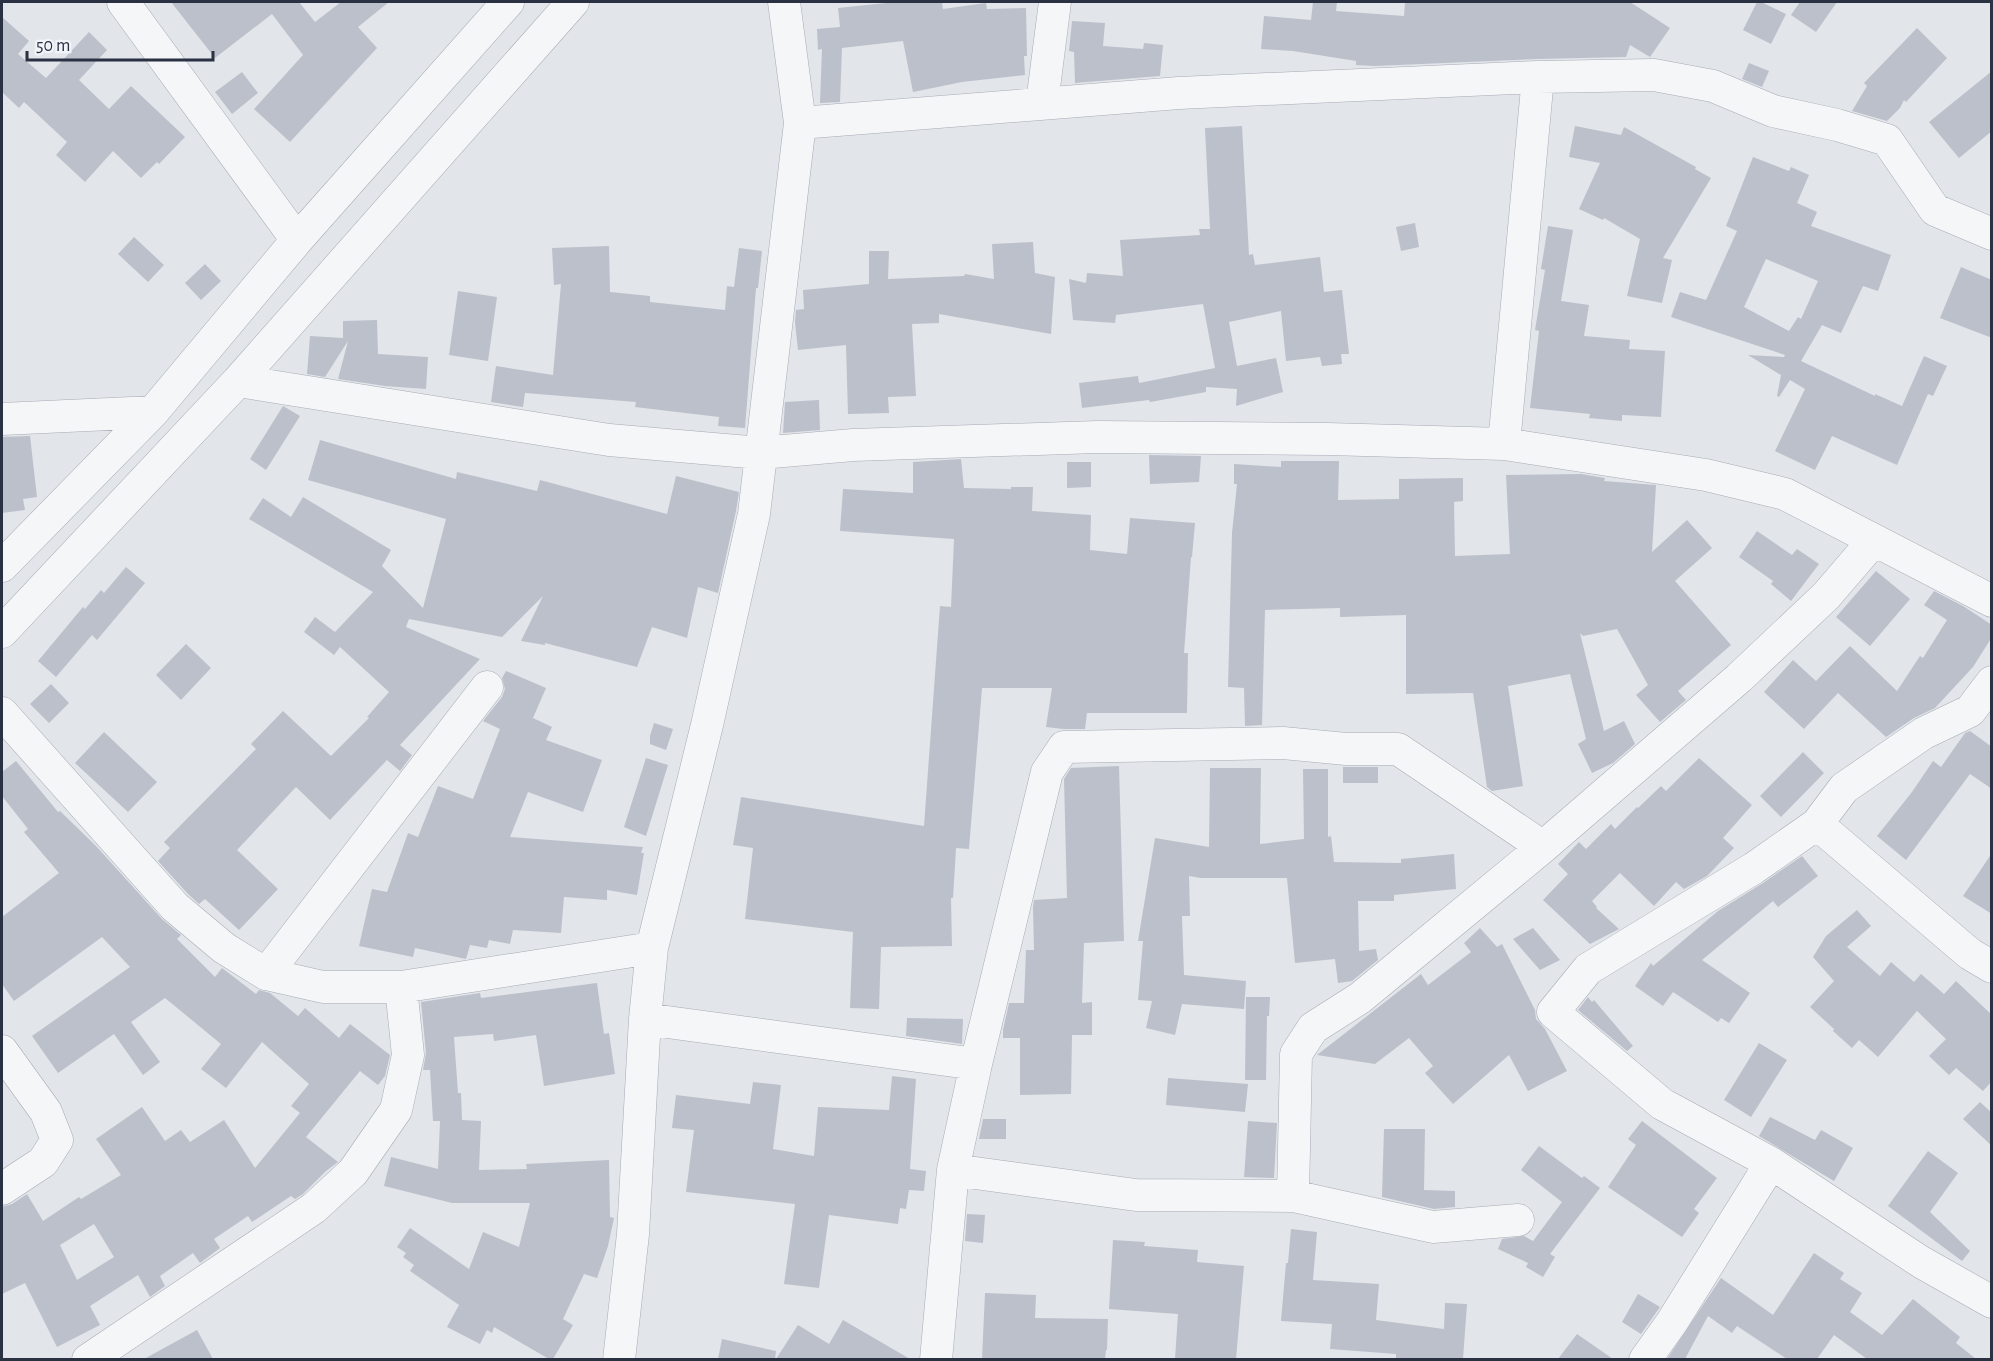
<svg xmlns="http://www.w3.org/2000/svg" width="1993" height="1361" font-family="'Alegreya Sans',sans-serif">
<rect width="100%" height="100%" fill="#e2e5ea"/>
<!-- building -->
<path fill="#bcc0ca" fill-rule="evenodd" d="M171,2H299L315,22L341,2H389L358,27L377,48L290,142L254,109L303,55L272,14L215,58Z
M896,2H942L943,9L986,3L987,9L1026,8L1027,56H1024L1025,75L962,82L913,92L903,41L842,48L840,102L820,103L822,49L818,50L817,29L840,27L838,8Z
M1313,2H1337L1336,11L1404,16L1405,2H1630L1670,28L1650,57L1630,45L1626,57L1537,59L1375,66L1356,65V61L1293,51L1261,49L1264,16L1311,20Z
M1757,2H1761L1786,14L1771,44L1743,30Z
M1800,2H1837L1816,32L1791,15Z
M2,17L29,41L18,54L46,78L89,32L107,50L79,80L109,109L131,86L185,137L159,164L157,162L141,178L113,151L85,182L56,155L67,142L24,102L19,108L2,92Z
M1072,21L1105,23L1103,46L1143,49L1144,43L1163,45L1160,76L1075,83L1074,52L1069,51Z
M1917,28L1947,58L1906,102L1904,100L1900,108L1887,121L1852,111L1867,86L1864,83Z
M1749,63L1769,71L1762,87L1742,79Z
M1992,71V131L1959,158L1929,122Z
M242,72L258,93L232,114L215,92Z
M1242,126L1249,255L1253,254L1255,265L1320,257L1324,292L1342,290L1349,354H1341L1342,364L1322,366L1320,357L1286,361L1281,311L1229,322L1237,366L1276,358L1283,392L1236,406L1237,389L1206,387V392L1150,402L1149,400L1082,408L1079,383L1138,376L1139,383L1215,368L1203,304L1116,315L1115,323L1073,320L1069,279L1086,283L1087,273L1123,276L1120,240L1200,235L1199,229H1210L1205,128Z
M1575,126L1621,135L1624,127L1696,167L1695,169L1711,178L1663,258L1672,260L1662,303L1627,296L1640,239L1604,218L1603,220L1579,209L1600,163L1569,157Z
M1753,157L1789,171L1791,167L1809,175L1797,203L1817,212L1811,226L1891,255L1878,291L1863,286L1841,333L1822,325L1801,361L1875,396V394L1902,406L1924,356L1947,366L1933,396L1928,394L1897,465L1832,436L1815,470L1775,451L1805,389L1790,380L1779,397L1777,396L1781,375L1748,355L1784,357L1785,355L1671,317L1680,292L1706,300L1737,231L1726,226ZM1766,259L1818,281L1801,319L1798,317L1789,331L1744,307Z
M1415,223L1419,247L1401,251L1396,227Z
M1548,226L1573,230L1561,301L1589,305L1584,336L1630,340L1629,349L1665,351L1661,417L1622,415V421L1589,418L1590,414L1530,408L1539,331L1535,330L1545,270L1541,269Z
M134,237L164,265L148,282L118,254Z
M1033,242L1035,273L1055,277L1051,334L939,314V323L912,324L916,396L888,397L889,413L848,414L846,345L798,350L795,322L796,310L804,309L803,290L869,284V251H889L888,279L964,276L965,274L994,279L992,244Z
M609,246L610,292L650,296V302L725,310L727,286L734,287L739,248L762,251L758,288H756L745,428L718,426L719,417L635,407L636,402L525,393L523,407L491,402L496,366L553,375L561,284L554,285L552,248Z
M205,264L221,281L201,300L185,283Z
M1961,267L1992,280V338L1940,318Z
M458,291L497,297L488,361L449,355Z
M377,320L378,354L428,357L426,389L385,386L338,379L348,341L325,377L307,374L310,336L343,338V321Z
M819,400L820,430L783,433L785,402Z
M283,406L300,416L266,470L250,459Z
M30,436L37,497L23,499L25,510L2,513V437Z
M320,440L456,479L457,472L537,491L540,480L667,514L676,476L739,492L736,511L718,593L698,587L687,638L652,627L637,667L545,643V645L521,641L543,596L502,637L409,619L406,627L480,659L400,745L412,755L400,771L387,760L330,820L296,787L237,850L278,889L239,930L205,899L199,904L188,894L158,861L170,848L164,842L256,749L251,744L283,711L331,756L369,718L367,717L389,692L340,647L334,655L304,632L315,617L335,632L373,592L249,519L263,498L291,517L303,497L391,550L382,566L423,608L446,519L308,480Z
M1149,455L1201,456L1199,482L1150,484Z
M961,459L964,488L1011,489V487H1033L1032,511L1091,515L1090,550L1127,554L1130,518L1195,523L1192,557H1191L1184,653H1188L1187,713H1087L1085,729H1063L1046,727L1052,688H982L969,849L956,848L953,898H951L952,946L881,947L879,1009L850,1008L853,932L745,919L753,848L733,845L741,797L924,826L940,606L951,607L954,539L840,531L843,489L913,493V462Z
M1281,461H1339L1338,500L1399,499V479L1463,478V501L1454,502L1455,556L1510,554L1506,475L1581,474L1605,478L1604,481L1656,485L1652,552L1687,520L1712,548L1675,581L1731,645L1678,691L1686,700L1660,722L1636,695L1648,685L1617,629L1583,636L1580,633L1604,731L1624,721L1635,744L1613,763L1592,773L1578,744L1586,739L1570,674L1508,686L1523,786L1492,791L1487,787L1473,693L1406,694V615L1340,617V608L1265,610L1262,725L1245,726L1244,688L1228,687L1232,533L1237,484H1234V464L1281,467Z
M1067,462H1091V487L1067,488Z
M1757,531L1792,555L1797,549L1819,564L1791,601L1771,584L1773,581L1739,557Z
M126,567L145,583L97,640L92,635L56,677L38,661L83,607L85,609L101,590L104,593Z
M1876,571L1910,599L1870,646L1836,617Z
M1934,591L1963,606L1992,625V637L1973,667L1935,708L1914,718L1886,737L1838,693L1804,729L1764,692L1793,660L1816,681L1850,646L1897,691L1920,656L1923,658L1947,620L1924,605Z
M186,644L211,668L181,700L156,675Z
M506,671L546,688L533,718L552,727L546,740L602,760L583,812L528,792L510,837L643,847L641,853H644L637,895L607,890V900L564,897L561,933L513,930L510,944L489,940L487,948L470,945L466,959L415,948L413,957L359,946L372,889L387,892L408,833L418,837L438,786L473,799L500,729L483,721L502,697L505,689L502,678Z
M51,684L69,703L49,723L30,704Z
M654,723L673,729L666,750L650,744V736Z
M1970,731L1992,747V789L1970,774L1906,860L1877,836L1912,792L1933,761L1941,767L1965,733Z
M104,732L157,782L128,812L75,763Z
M1803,752L1824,773L1781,817L1760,796Z
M646,758L668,765L646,836L624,827Z
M1699,758L1752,805L1723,838L1734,848L1707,876L1684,889L1676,882L1654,906L1620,873L1592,901L1597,907L1596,908L1619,929L1590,944L1543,900L1568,874L1558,864L1579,842L1586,849L1611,824L1615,829L1637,807L1638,808L1661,786L1666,791Z
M16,761L58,812L60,811L96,846L162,919L181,935L177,939L215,977L222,968L256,994L259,990L270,993L298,1016L305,1008L339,1038L350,1024L390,1055L385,1076L378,1085L360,1071L306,1137L338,1162L326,1171L303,1194L295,1199L291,1196L252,1222L248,1216L214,1239L220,1248L200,1263L193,1253L160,1276L165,1286L150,1297L138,1275L90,1306L100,1325L57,1347L25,1283L2,1294V1207L12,1204L27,1194L43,1221L79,1197L81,1199L121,1175L96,1139L142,1107L165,1141L181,1130L190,1142L224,1120L255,1168L300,1113L291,1106L309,1084L262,1042L226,1088L201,1069L221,1044L165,998L131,1022L160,1062L143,1075L114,1034L58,1073L32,1036L130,967L102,937L14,1001L2,984V917L59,873L24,832L28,829L2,796V772ZM94,1224L114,1257L77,1280L60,1245Z
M1119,766L1124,941L1084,943L1082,1003L1092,1002V1035H1072L1071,1094L1020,1095V1038H1003V1030L1009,1003H1024L1026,950H1034L1033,907L1034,900L1067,898L1064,779L1071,768Z
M1343,767H1378V783H1343Z
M1210,768H1261L1260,844L1304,839L1303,769H1328V837L1331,836L1334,862L1401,863V859L1454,854L1456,889L1394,895V901H1358L1359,951L1376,949L1378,960L1352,981L1338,983L1335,959L1295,963L1287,878H1201L1189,876L1190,916H1182L1184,975L1246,981L1244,1009L1182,1004L1175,1035L1146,1028L1152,1001L1138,1000L1143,941H1138L1155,838L1209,847Z
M1992,853V914L1963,896Z
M1802,856L1818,876L1778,907L1773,901L1702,960L1750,993L1729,1023L1721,1018L1718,1022L1673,992L1663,1006L1635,986L1651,963L1653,966L1718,911L1763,883Z
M1857,910L1871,926L1847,947L1880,976L1891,962L1914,982L1921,974L1944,994L1956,981L1992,1015V1081L1983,1091L1956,1068L1949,1075L1929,1056L1946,1039L1917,1011L1878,1057L1859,1040L1852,1048L1833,1031L1834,1029L1810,1007L1834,981L1813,957L1826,936Z
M1480,928L1497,947L1502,944L1535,1010L1536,1019L1545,1029L1567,1071L1528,1091L1509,1055L1453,1104L1425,1073L1433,1066L1409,1038L1375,1064L1317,1055L1421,974L1428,985L1471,952L1464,943Z
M1533,928L1560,960L1540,970L1513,939Z
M597,983L604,1034L609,1033L615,1074L544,1086L536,1035L494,1041L493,1034L454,1037L458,1093H461L462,1120L481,1121L479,1170L527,1169L526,1164L609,1160L610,1217L614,1218L608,1246L597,1278L584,1274L563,1319L573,1325L553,1359H549L494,1327L492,1333L487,1330L480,1344L447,1327L459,1305L410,1271L414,1265L403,1257L406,1253L397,1247L410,1228L469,1269L483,1232L519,1247L530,1203H452L384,1186L391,1157L438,1169L440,1121H433L430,1070H423L426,1053L421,1002L480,993L481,998Z
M1246,997H1270L1269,1016H1267L1266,1080H1245Z
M1588,997L1592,1002L1594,1000L1633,1046L1627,1051L1578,1010Z
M907,1018L963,1019L962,1044L906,1036Z
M1759,1043L1787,1060L1751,1117L1724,1100Z
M892,1076L916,1079L910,1169L926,1171L924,1191L909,1190L906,1209L900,1208L898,1224L829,1215L819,1288L784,1284L795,1204L686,1192L694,1130L672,1128L676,1095L750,1104L753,1082L781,1085L773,1149L814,1156L818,1107L889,1110Z
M1168,1078L1248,1084L1245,1112L1166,1105Z
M1980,1102L1992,1113V1146L1963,1119Z
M1770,1117L1815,1140L1821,1130L1853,1148L1834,1181L1759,1136Z
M983,1119H1006V1139H979Z
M1248,1121L1277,1123L1274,1178L1244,1177Z
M1642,1121L1717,1178L1694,1209L1699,1213L1682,1237L1608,1187L1636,1145L1628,1139Z
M1384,1129H1425L1424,1190L1455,1191V1207L1434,1209L1382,1197Z
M1539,1146L1582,1178L1584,1176L1600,1188L1550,1254L1555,1257L1543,1277L1526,1267L1528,1263L1498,1249L1502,1239L1524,1236L1533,1241L1562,1202L1521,1170Z
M1928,1151L1958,1173L1930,1212L1970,1251L1962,1261L1888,1206Z
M967,1214L985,1215L983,1243L965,1241Z
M1291,1229L1317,1232L1313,1280L1379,1284L1376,1320L1444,1329L1445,1303L1467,1304L1463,1359H1396V1354L1330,1349L1332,1324L1281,1321L1286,1263H1288Z
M1113,1240L1145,1242L1144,1246L1198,1250L1197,1262L1244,1266L1236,1359H1175L1178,1314L1109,1309Z
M1814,1253L1844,1273L1840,1279L1862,1293L1850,1312L1882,1335L1913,1299L1960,1337L1956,1343L1976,1359H1867L1834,1335L1817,1359H1787L1737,1326L1732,1333L1708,1316L1685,1359H1667L1721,1278L1773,1315Z
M985,1293L1036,1295L1035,1318L1108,1319L1107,1350H1106L1105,1359H982Z
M1638,1294L1660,1307L1641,1334L1622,1322Z
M843,1320L910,1359H776L798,1325L829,1344Z
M197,1330L213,1359H144Z
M1577,1334L1613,1359H1558Z
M722,1339L776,1351L775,1359H718Z"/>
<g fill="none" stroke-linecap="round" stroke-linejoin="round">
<!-- minor casing -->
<g stroke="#a7abb4" stroke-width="33">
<path id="minor" d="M123,2L297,240
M1042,103L1055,2
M800,123L1179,93L1538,77L1654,75L1713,86L1773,111L1837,125L1887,140L1935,210L1992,234
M238,381L609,440L760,453L853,445L1097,437L1328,439L1504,444L1706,475L1785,494L1992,601
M2,419L153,412
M1504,444L1538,77
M2,566L153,412L297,240L508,2
M2,632L238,381L573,2
M1992,682L1970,711L1924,733L1844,788L1817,824L1754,868L1588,969L1553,1012L1662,1104L1771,1163L1921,1262L1992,1302
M2,713L175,907L224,948L266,974L323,987H401L652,948
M1817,824L1970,954L1992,967
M266,974L487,687
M645,1019L976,1064
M2,1051L46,1112L57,1140L43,1162L2,1189
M953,1170L1136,1195L1293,1196L1433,1227L1518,1220
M1293,1196L1296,1054L1313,1028L1360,998L1543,847L1739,678L1826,596L1874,540
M88,1360L314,1208L353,1172L396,1110L408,1055L401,987
M619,1360L633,1234L645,1019L652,948L707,725L754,514L800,123L784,2
M936,1360L953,1170L976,1064L1047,772L1064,747L1283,743L1346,749H1398L1543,847
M1645,1360L1672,1322L1771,1163"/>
</g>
<!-- minor -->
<use href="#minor" stroke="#f5f6f8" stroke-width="32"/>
</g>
<!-- border -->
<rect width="1993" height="1361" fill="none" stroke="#2a3142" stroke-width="6"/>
<!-- scale -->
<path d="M27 51v9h186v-9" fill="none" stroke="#2a3142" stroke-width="3"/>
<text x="36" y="51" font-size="18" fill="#2a3142" stroke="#f1f4f8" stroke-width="4.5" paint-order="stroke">50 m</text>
</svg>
